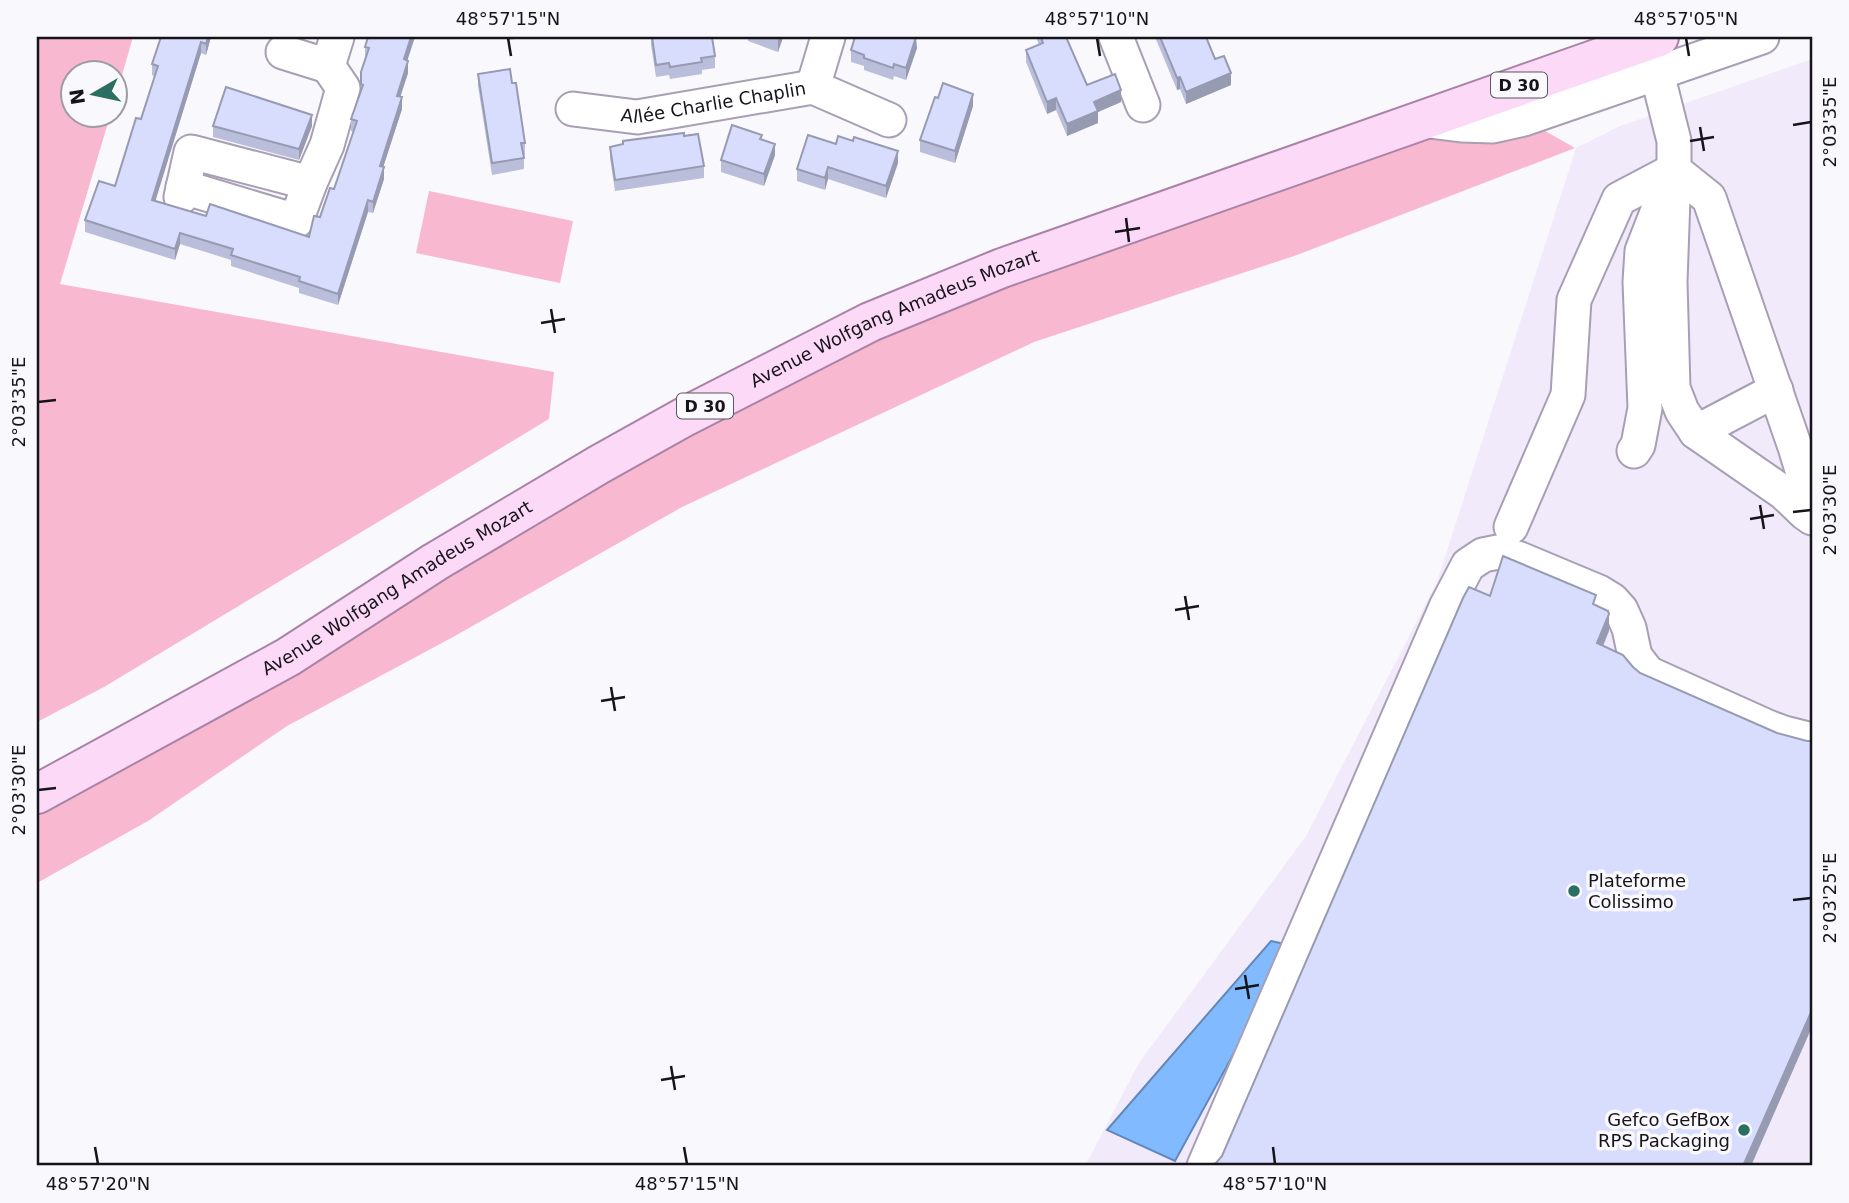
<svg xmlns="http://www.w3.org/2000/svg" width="1849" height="1203" font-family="'DejaVu Sans',sans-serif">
<rect width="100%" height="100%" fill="#f9f8fc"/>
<!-- built -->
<path fill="#f1eafb" d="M1812,59V1166H1085L1139,1063L1306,836L1437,582L1576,148L1620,126Z"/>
<!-- green -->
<path fill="#f8b9d0" d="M37,37H133L116,96V74H74V116H110L60,284L554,372L549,419L104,687L37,722Z
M1524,119L1575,148L1297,255L1034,342L682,507L453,637L287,726L148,821L37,883V794L870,322L1421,120Z
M429,191L573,221L560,283L416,253Z"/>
<!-- water -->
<path fill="#81bafe" stroke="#6188ba" stroke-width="2" d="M1271,941L1285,944L1286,958L1175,1161L1107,1130Z"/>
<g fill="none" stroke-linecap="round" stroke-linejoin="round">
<!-- minor casing -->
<g stroke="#a89fb4" stroke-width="37">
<g id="minor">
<path d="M1116,37L1143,105"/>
<path d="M283,52L328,66L337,37"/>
<path d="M1657,73L1674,141V170L1709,198L1795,447L1812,503"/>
<path d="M813,87L828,37"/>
<path id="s1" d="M573,109L637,117L813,87L889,120"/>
<path d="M1421,120L1461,125L1493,126L1524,119L1762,37"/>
<path d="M1674,170L1670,282L1673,388L1682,411L1696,432L1784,493L1805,513L1812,518"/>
<path d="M183,187L296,221L310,183"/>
<path d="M181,197L191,152L310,183L327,145L343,88L328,66"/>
<path d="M1696,432L1776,390"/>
<path d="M1634,451L1638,445L1645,408L1640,282L1642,251L1665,192"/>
<path d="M1511,527L1568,395L1574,300L1619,199L1674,170"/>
<path d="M1204,1166L1446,607L1468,565L1483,555L1498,552L1520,559L1599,592L1612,600L1621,610L1629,628L1635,656L1648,673L1768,727L1784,733L1812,740"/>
</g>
</g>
<!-- major casing -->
<g stroke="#a983a6" stroke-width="42">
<g id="major">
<path id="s2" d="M37,794L288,657L435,562L600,464L686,416L870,322L1002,268L1659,37"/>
</g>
</g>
<!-- minor -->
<use href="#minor" stroke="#fff" stroke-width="33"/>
<!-- major -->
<use href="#major" stroke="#fbd9f7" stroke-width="38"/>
</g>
<!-- wall -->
<path fill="#babeda" d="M211,37L206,55L201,53L155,201L206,216L309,237L334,189L354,132L351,131V119L361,90V72L366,59H365V47L407,61L408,73L400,97L402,109L383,167L384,179L373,213L368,212L338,305L299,293V288L231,266V260L180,244L175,260L85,232V220L115,186L141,119L155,77L152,75V64Z
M507,37H531L507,40Z
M651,37H712L715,56V68L702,70V74L670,79L669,75L656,77L651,45Z
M748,37H787L786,39L783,38L778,52L748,41Z
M1036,37H1066L1087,85L1121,102L1098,112V123L1067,136L1056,110L1047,114L1026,62V50L1039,45Z
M1155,37H1206L1215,59L1231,85L1186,104L1180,89L1177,90Z
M917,48L906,80L894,76L893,80L864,70V66L851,62V50Z
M478,74L512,83L525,143V155H524V169L492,175L478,86Z
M938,98L973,106L955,163L920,152V140Z
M213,126H312L299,160L213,137Z
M684,136L704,166V178L615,191L610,158V147Z
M762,140L775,155L764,186L721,172V160Z
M898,163L886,198L828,179L825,190L797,181V169Z"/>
<!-- shaded-wall -->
<path fill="#979bb2" d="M208,37H211L206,55V44Z
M411,37H415L404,71V59Z
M779,37H783L778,52V40Z
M916,37L917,48L906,80V68Z
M201,42V53L152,212V200Z
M408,61V73L397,107V96Z
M1231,73V85L1186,104V92Z
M1180,77V89L1177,90V78Z
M1121,90V102L1098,112V123L1067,136V124L1094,102Z
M973,94V106L955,163V151Z
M402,97V109L380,177V166Z
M1056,98V110L1047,114V102Z
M312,115V126L299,160V149Z
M775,144V155L764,186V174Z
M898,151V163L886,198V186Z
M384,167V179L373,213V202Z
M828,167V179L825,190V178Z
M368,200V212L338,305V294Z
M180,233V244L175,260V249Z
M1609,614V631L1597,661V643Z
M1812,1010V1027L1751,1166H1743Z"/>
<!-- building -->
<path fill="#d8ddfe" stroke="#979bb2" stroke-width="2" d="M161,37H208L206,44L201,42L152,200L206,216L210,204L309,237L314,216L320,217L330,188L334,189L357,121L351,119L363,85L361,84V72L369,48L365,47L368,37H411L404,59L408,61L397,96L402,97L380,166L384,167L373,202L368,200L338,294L299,281L300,277L231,255L233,249L180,233L175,249L85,220L99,181L115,186L136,118L141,119L158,66L152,64Z
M652,37H712L715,56L701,58L702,62L670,67L669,63L656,65Z
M855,37H916L906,68L894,64L893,68L864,58V55L851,50Z
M1041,37H1066L1087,85L1115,74L1121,90L1094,102L1098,111L1067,124L1056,98L1047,102L1026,50L1043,43Z
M1160,37H1206L1215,59L1224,56L1231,73L1186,92L1180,77L1177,78Z
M510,69L512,83H516L525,143H521L524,158L492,163L478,74Z
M943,83L973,94L955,151L920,140L935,97L938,98Z
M226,87L312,115L299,149L213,126Z
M732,125L762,135L760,139L775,144L764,174L721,160Z
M684,133V136L698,134L704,166L615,180L610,147L623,144V141Z
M808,135L836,144L838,136L853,141L854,137L898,151L886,186L828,167L825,178L797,169Z
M1503,556L1596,595L1593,604L1608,611L1609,614L1597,643L1623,655L1633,667L1640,673L1777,733L1807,741H1812V1010L1743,1166H1209L1216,1163L1222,1156L1463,598L1469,587L1490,596Z"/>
<!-- ticks -->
<path fill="none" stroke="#16131a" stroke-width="2.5" d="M508,38L511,56M1097,38L1100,56M1686,38L1689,56M1793,125L1811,122M1700,127L1704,151M1690,141L1714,137M1126,218L1129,242M1115,232L1140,228M551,309L555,333M541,323L565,319M38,402L56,400M1760,505L1764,529M1793,512L1811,510M1750,519L1774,515M1185,596L1189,620M1175,610L1199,606M611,687L615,711M601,701L625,697M38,790L56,788M1793,900L1811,898M1245,975L1249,999M1235,989L1259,985M671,1066L675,1090M661,1080L685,1076M95,1147L98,1164M684,1147L687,1164M1273,1147L1275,1164"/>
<!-- markers -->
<g fill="#2b6f62" stroke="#f9f8fc" stroke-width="2.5">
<circle cx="1574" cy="891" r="7"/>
<circle cx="1744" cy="1130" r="7"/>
</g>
<g text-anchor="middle" stroke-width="7" stroke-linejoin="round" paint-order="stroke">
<!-- shield labels -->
<g fill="#f9f8fc" stroke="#5a585e" stroke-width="2">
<rect x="1491" y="72.5" width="56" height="25" rx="5"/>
<rect x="677" y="393.5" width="56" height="25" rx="5"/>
</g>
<g font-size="16" font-weight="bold" fill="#16131a">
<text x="1519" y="91">D 30</text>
<text x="705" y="412">D 30</text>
</g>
<!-- street labels -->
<g font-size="18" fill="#16131a" stroke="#f9f8fc">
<text dy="6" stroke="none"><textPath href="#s1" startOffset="142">Allée Charlie Chaplin</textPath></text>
<text dy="6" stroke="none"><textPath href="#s2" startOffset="982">Avenue Wolfgang Amadeus Mozart</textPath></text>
<text dy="6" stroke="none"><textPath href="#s2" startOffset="415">Avenue Wolfgang Amadeus Mozart</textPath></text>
</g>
<!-- poi labels -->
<g font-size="18" fill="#16131a" stroke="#f9f8fc" text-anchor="start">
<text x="1588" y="887">Plateforme<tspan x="1588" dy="21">Colissimo</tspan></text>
<text x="1730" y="1126" text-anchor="end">Gefco GefBox<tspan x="1730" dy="21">RPS Packaging</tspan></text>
</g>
</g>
<!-- border -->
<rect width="1849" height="1203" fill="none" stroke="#f9f8fc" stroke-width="77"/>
<!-- north arrow -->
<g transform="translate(94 94) rotate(261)"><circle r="33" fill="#f9f8fc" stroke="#9e9ca2" stroke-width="2"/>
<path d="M0-5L12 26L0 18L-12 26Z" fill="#2b6f62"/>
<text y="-10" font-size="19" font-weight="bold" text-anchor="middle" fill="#16131a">N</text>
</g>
<rect x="38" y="38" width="1773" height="1126" fill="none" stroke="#16131a" stroke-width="2.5"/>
<g font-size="18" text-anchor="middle" fill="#16131a">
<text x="508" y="25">48°57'15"N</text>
<text x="1097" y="25">48°57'10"N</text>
<text x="1686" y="25">48°57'05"N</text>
<text transform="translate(1830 122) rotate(-90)" y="6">2°03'35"E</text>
<text transform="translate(19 402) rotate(-90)" y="6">2°03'35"E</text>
<text transform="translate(1830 510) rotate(-90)" y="6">2°03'30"E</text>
<text transform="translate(19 790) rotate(-90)" y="6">2°03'30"E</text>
<text transform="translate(1830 898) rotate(-90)" y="6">2°03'25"E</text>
<text x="98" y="1190">48°57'20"N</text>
<text x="687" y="1190">48°57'15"N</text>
<text x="1275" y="1190">48°57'10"N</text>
</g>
</svg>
